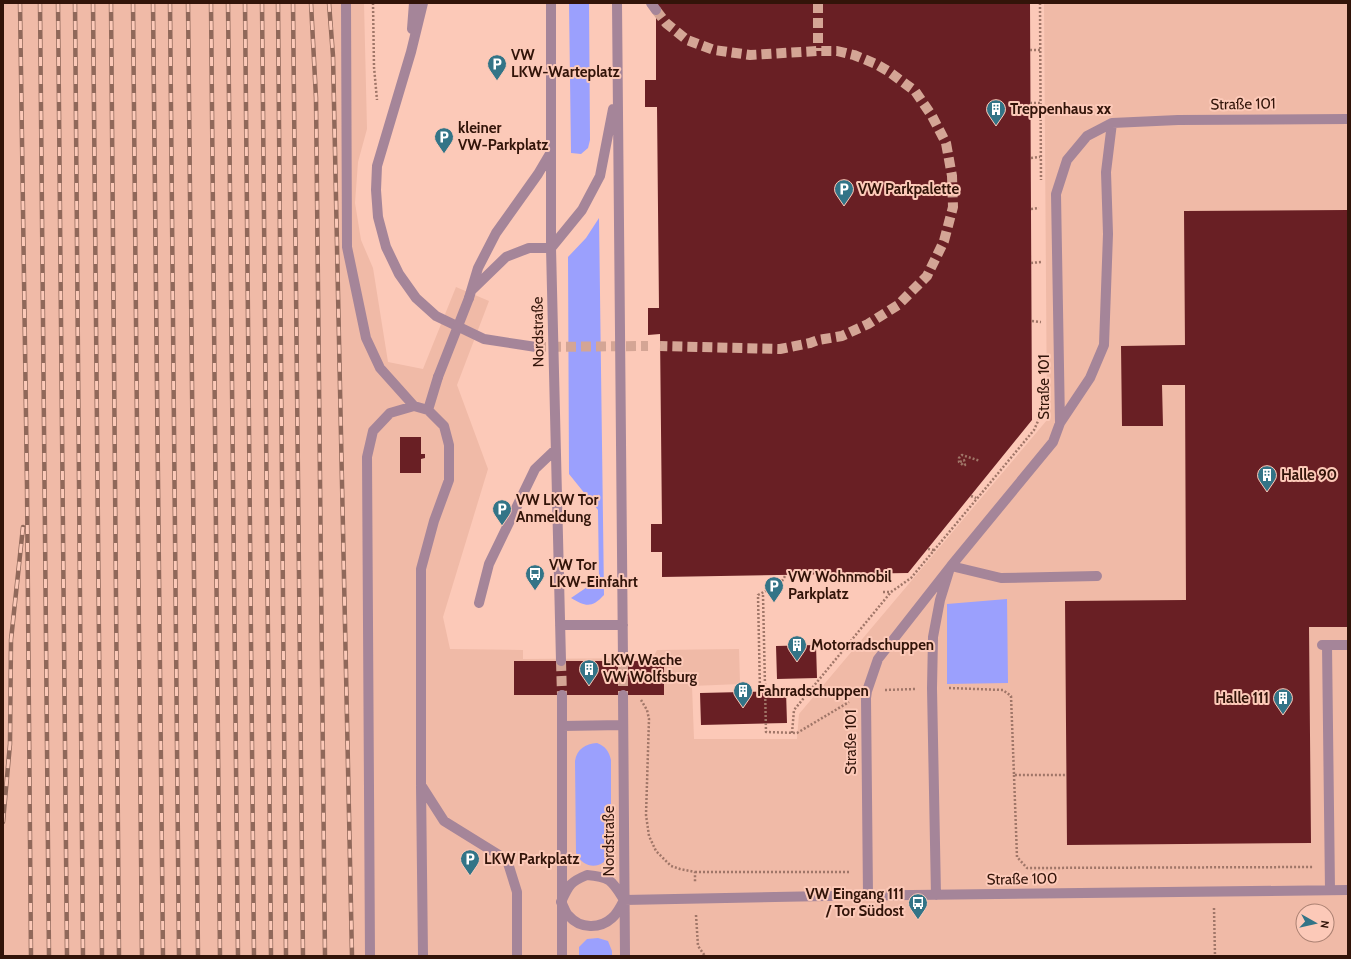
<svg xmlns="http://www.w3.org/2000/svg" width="1351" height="959" font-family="Cabin,sans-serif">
<rect width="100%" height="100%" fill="#fcc9b8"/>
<!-- built -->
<path fill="#f0baa7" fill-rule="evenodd" d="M3,3H364L367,129L358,162L355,203L361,240L373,268L388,362L423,369L456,287L489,301L457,385L488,469L443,617L450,649L523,650V659L653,658L657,650L739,649L740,684L692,686L694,739H797L799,714L1047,420L1044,3H1348V956H3ZM1303,911H1327V935H1303Z"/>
<!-- green -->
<path fill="#9ba0fd" d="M569,3H589L590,140L588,148L581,154L571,153Z
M599,218L604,595C592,608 586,607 571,598L599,579L598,510L569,474L568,257L586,238Z
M1007,599L1008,683L947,684V604Z
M597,743C605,746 609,751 611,760V853C603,869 585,871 576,853L575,761C577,749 585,744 597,743Z
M598,938L608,941L612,951V956H579V947L587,939Z"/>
<!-- building -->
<path fill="#691f24" d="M656,3H1030L1032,420L908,573L662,577V552H651V524H662L660,334L648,335V308H659L657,107H645V80H656Z
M1348,210V627H1309L1311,843L1067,845L1065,601L1186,600L1185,385H1162L1163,426H1122L1121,346L1185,345L1184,211Z
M400,437H421V454H425V458L421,459V473H400Z
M816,645L817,678L777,679L776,646Z
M514,661H664V695H514Z
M786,691L787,723L701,725L700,693Z"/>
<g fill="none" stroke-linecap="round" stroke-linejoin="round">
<!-- minor-tunnel -->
<path stroke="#d4a595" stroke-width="10" stroke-dasharray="10 5" stroke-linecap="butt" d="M818,3V51
M656,10L666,23L687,40L714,50L750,55L818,51H837L854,55L876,64L888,71L915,91L932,116L946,143L952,176L953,207L944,241L927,276L898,305L868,324L842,336L818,340L810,343L780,349L660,346
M536,347L648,346
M561,661L562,695
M623,661V695"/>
<!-- path -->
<path stroke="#a07668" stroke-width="2.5" stroke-dasharray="2 2" stroke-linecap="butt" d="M373,3L374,67L377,100
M1040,3L1041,180
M1030,50H1040
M1030,103H1040
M1031,158L1040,157
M1031,209L1039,208
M1031,263L1041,262
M1032,321L1041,322
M960,462L964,460L965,465H963L959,462V458L962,455L980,461
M971,496L976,498
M928,549L934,550
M883,592H891L911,578L1034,430L1038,421L1041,409
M763,595L766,732L797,733L849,702
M949,688L1003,690L1011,696L1014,775H1066
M885,690L916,689
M760,691L758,595L781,583L785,576
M641,700L647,710L649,719L646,815L649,836L656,851L671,866L680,869L695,872V882
M792,733L794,710L891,592
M1014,775L1017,857L1027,868L1313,867
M695,872H851
M1214,908L1215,956
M696,915L698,946L705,956"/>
<!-- minor -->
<path stroke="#a58599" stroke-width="10" d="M346,3L347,247L366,338L380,368L414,406
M423,3L411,52L377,166L376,190L378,217L386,247L399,274L416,298L436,316L484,339L536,347
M551,3V248L561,661
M617,3L623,661
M651,3L656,10
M412,29L414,3
M551,248L582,210L600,176L613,109
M473,289L506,257L529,248H551
M469,298L478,268L496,233L538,174L551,152
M438,377L428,410L444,426L449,445V480L434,521L421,569V785L444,821L507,860L517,892V956
M1060,423L1090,378L1104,345L1108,234L1106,172L1112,123
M951,566L1001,578L1097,576
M479,603L489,564L535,469L556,449
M560,625H623
M1322,645H1327L1330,890
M1327,645H1348
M562,695V956
M623,695L625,956
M562,726L623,725
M421,786L423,956
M587,875C611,877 612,881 624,900C621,906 617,914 612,918C600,929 580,929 569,916C565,913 564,906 561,902C569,885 570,882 587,875Z
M868,895L866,698L867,691L878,659L951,566L1053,442L1060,423L1056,194L1067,160L1087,136L1112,123L1178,120L1348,119
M936,895L932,688L933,637L940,600L949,571
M624,900L827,896L1348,890
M370,956L367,457L373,431L390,413L414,406L428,410"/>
<!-- rail casing -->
<g stroke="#90685a" stroke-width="4.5">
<path id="rail" d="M20,3L27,485L31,956
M40,3L49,956
M58,3L67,956
M75,3L83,956
M93,3L102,956
M111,3L119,956
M133,3L142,956
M153,3L163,956
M170,3L179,956
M188,3L198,956
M211,3L220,956
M228,3L238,956
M245,3L254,956
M262,3L271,956
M278,3L286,956
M293,3L303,956
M311,3L316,98L325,956
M329,3L333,56L352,956
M3,822L10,744L11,640L23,527"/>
</g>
<!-- rail -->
<use href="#rail" stroke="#fcc9b8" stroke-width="3" stroke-dasharray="9" stroke-linecap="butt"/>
<!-- minor-bridge -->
<path stroke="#a58599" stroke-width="10" d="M438,377L469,298"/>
</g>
<!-- icons -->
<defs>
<g id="parking-pin" transform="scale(1)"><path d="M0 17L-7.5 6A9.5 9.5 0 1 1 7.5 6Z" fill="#337487" stroke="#fcc9b8"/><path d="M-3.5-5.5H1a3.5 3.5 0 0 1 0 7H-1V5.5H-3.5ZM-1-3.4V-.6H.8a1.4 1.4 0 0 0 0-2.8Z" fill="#fff"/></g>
<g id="building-pin" transform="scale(1)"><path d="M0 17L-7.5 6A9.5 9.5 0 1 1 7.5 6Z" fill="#337487" stroke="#fcc9b8"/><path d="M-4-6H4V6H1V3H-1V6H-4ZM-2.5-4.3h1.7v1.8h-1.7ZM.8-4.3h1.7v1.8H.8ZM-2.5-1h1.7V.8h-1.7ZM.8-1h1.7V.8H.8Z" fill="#fff"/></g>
<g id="bus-pin" transform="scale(1)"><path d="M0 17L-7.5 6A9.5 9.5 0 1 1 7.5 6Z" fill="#337487" stroke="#fcc9b8"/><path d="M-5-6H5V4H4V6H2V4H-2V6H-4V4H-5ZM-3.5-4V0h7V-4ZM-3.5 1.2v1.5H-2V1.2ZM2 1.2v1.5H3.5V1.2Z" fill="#fff"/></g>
</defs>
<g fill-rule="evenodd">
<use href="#parking-pin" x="497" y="64"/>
<use href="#building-pin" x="996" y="109"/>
<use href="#parking-pin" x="444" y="137"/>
<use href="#parking-pin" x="844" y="189"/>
<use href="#building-pin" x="1267" y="475"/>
<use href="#parking-pin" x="502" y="509"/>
<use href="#bus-pin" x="535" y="574"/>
<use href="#parking-pin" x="774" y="586"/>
<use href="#building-pin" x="797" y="645"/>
<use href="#building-pin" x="589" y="669"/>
<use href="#building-pin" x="743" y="691"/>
<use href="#building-pin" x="1283" y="698"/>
<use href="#parking-pin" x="470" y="859"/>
<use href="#bus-pin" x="918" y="903"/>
</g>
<g text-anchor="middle" stroke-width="4" stroke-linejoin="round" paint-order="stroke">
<!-- poi labels -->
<g font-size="15" font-weight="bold" fill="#321409" stroke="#fcc9b8" text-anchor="start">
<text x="511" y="60">VW<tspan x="511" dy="17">LKW-Warteplatz</tspan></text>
<text x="1010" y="114">Treppenhaus xx</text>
<text x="458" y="133">kleiner<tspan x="458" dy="17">VW-Parkplatz</tspan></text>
<text x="858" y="194">VW Parkpalette</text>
<text x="1281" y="480">Halle 90</text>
<text x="516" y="505">VW LKW Tor<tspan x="516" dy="17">Anmeldung</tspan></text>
<text x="549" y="570">VW Tor<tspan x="549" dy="17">LKW-Einfahrt</tspan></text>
<text x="788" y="582">VW Wohnmobil<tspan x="788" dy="17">Parkplatz</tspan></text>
<text x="811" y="650">Motorradschuppen</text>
<text x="603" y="665">LKW Wache<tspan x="603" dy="17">VW Wolfsburg</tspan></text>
<text x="757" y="696">Fahrradschuppen</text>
<text x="1269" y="703" text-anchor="end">Halle 111</text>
<text x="484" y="864">LKW Parkplatz</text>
<text x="904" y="899" text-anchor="end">VW Eingang 111<tspan x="904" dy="17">/ Tor Südost</tspan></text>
</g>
<!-- street labels -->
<g font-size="15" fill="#321409" stroke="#fcc9b8">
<text transform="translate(1243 104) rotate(-1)" y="5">Straße 101</text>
<text transform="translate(538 332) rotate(-91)" y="5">Nordstraße</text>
<text transform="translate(1044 387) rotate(-90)" y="5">Straße 101</text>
<text transform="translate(851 742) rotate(-90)" y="5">Straße 101</text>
<text transform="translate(609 841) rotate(-90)" y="5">Nordstraße</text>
<text transform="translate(1022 879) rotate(-1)" y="5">Straße 100</text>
</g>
</g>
<!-- border -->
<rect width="1351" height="959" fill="none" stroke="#321409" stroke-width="8"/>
<!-- north arrow -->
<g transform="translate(1315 923) rotate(98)"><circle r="19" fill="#fcc9b8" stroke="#ab8172"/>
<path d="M0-3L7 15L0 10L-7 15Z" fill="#337487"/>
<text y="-6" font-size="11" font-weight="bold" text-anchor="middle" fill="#321409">N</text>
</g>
</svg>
